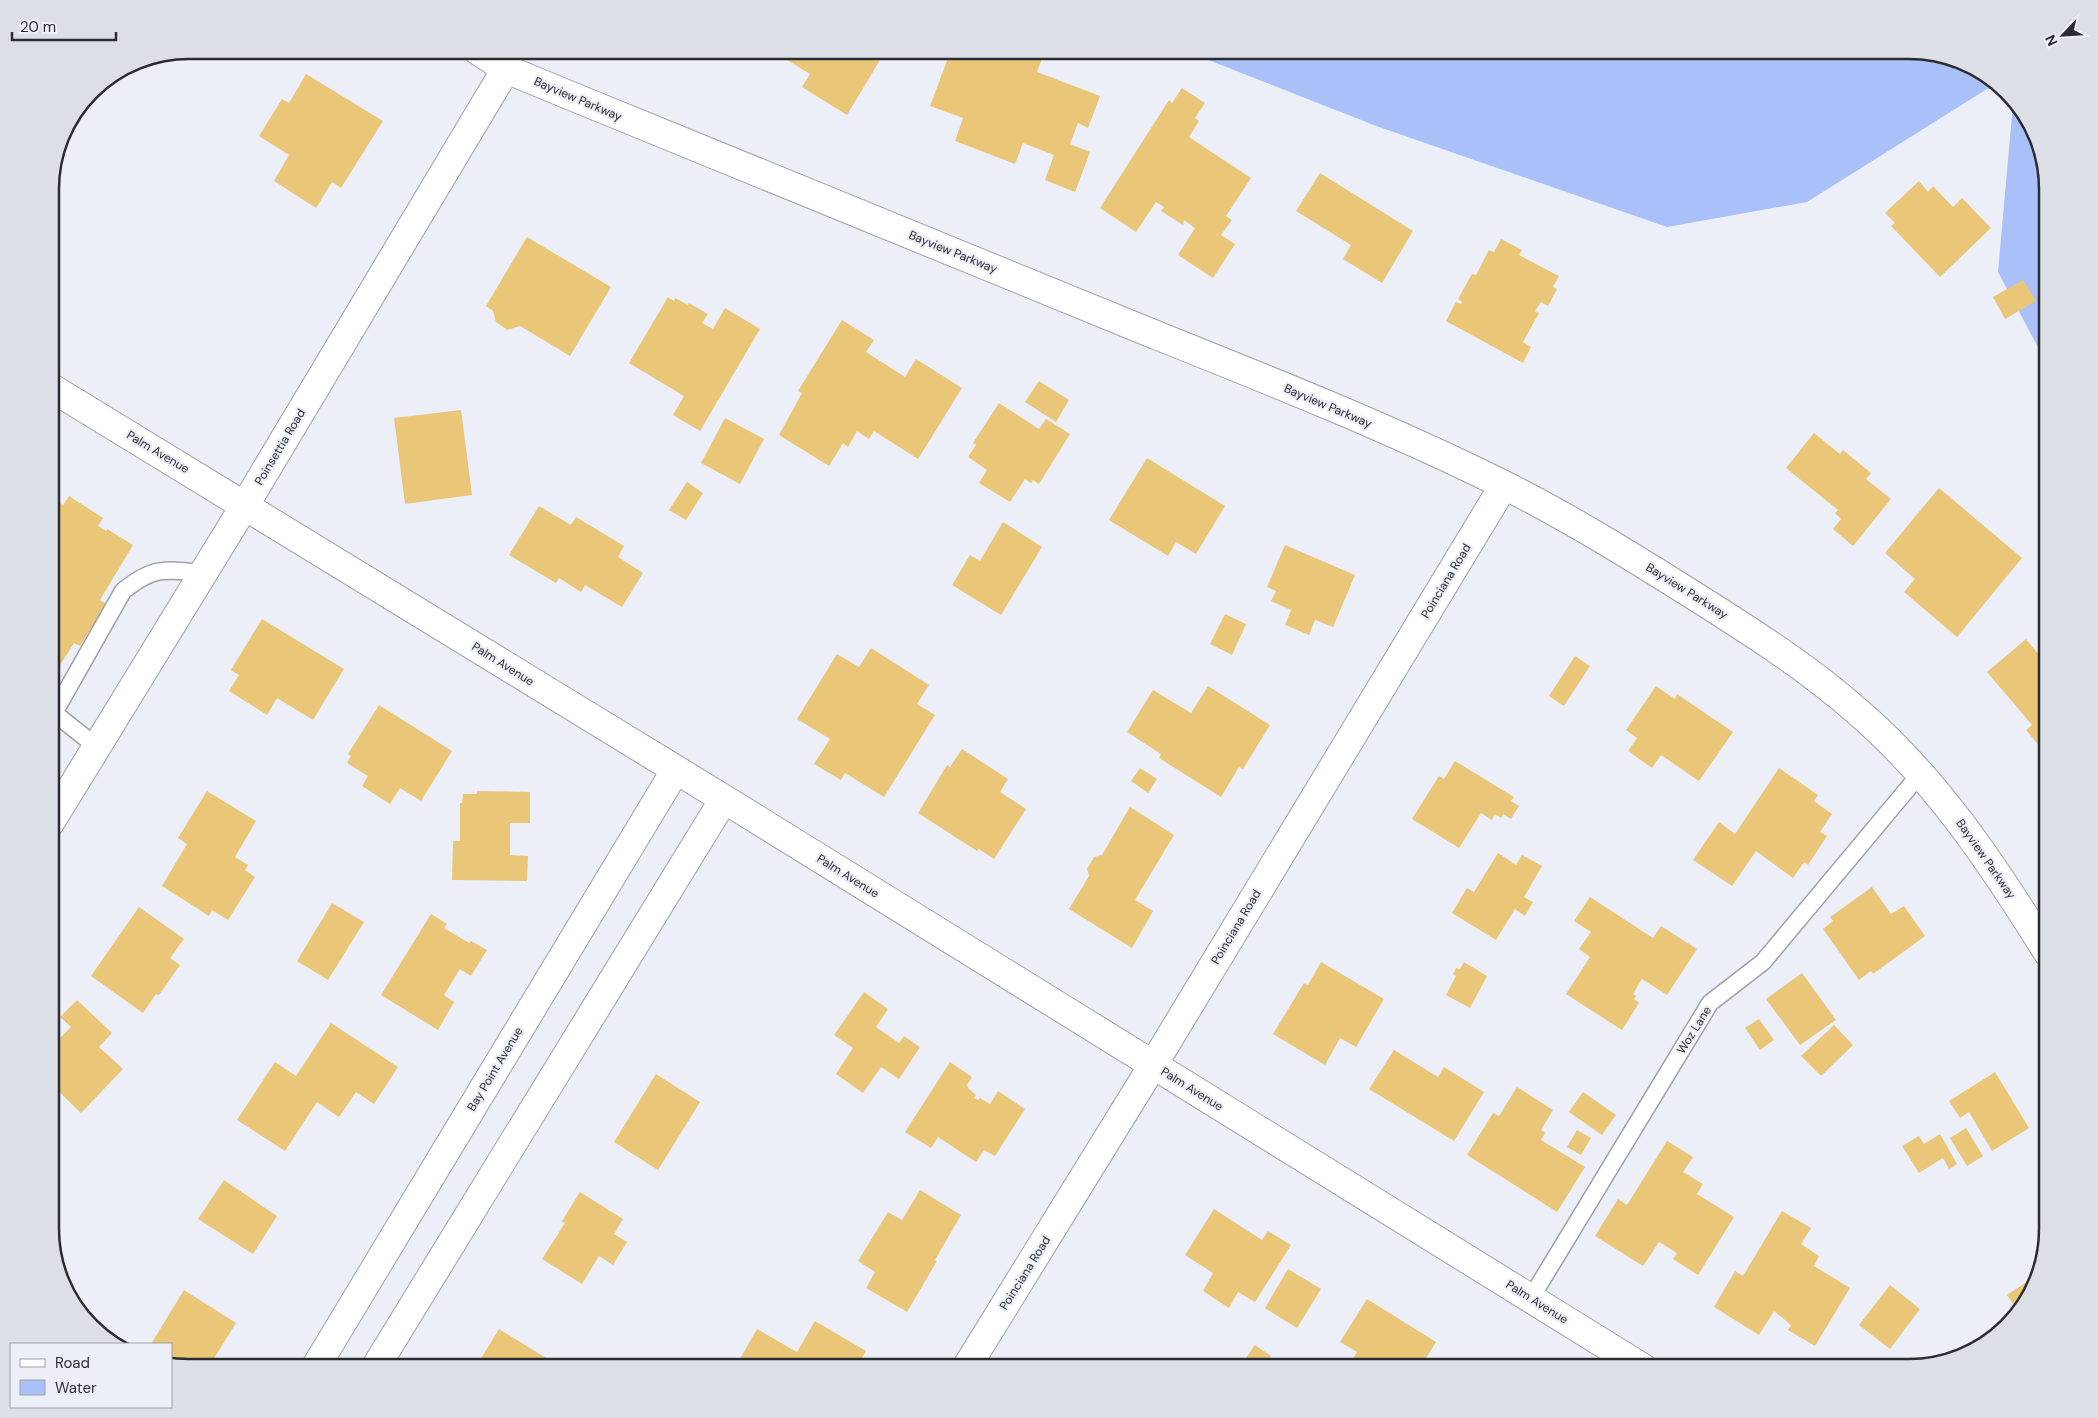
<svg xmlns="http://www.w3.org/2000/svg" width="2098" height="1418" font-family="'DM Sans',sans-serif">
<rect width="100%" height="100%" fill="#eceff7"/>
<!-- water -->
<path fill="#a9c0f8" d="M1183,50H1909L1987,74L2002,91L1987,89L1807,202L1667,227L1379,127Z
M2013,104L2034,127L2048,189V366L1998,272Z"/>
<!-- building -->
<path fill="#eac679" d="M771,50H886L847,115L802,87L810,74Z
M951,50H1045L1037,72L1100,96L1088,128L1078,123L1070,144L1090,152L1075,192L1045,180L1054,155L1023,143L1015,164L955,141L963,118L930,106Z
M306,74L383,121L341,188L332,182L316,208L274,181L289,155L259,136L282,99L289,103Z
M1182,88L1205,103L1195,118L1199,121L1189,137L1251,178L1226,216L1232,220L1221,235L1235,244L1213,278L1178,255L1195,228L1184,220L1183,225L1161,211L1164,207L1156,202L1136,232L1100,208L1169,100L1172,103Z
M1320,173L1413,231L1382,283L1343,259L1351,245L1296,211Z
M1919,181L1928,192L1933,186L1953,207L1962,198L1991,228L1940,277L1891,226L1895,223L1885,213Z
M527,237L611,287L570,356L520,326L507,330L496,322L493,311L486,306Z
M1501,239L1522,250L1519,255L1559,276L1553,287L1557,289L1548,306L1541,302L1535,311L1539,313L1523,342L1531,347L1523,363L1446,321L1456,302L1461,304L1462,302L1458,299L1472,274L1476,275L1489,250L1494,252Z
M2023,280L2036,301L2005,319L1993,297Z
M668,297L674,301L675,298L688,305L689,303L708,314L702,323L713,329L725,308L760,329L700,431L673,415L684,396L629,363Z
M842,320L874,340L866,352L905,377L916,359L962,388L918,459L874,431L869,439L857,431L848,447L843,443L829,466L779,435L802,393L798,391Z
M1039,381L1069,400L1056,422L1025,402Z
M999,403L1039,429L1046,419L1070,434L1039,484L1033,480L1031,483L1025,479L1010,502L979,483L987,470L968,457L976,445L973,443Z
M461,410L472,495L405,504L394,418Z
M725,418L764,439L740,484L701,463Z
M1814,433L1840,454L1843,450L1871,473L1866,479L1891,499L1853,546L1833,529L1841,519L1835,513L1838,510L1786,468Z
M1147,458L1225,506L1196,554L1176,542L1168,556L1109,520Z
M687,482L703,493L686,520L669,510Z
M1939,488L2022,558L1957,637L1904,592L1915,579L1885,553Z
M69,496L103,518L98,526L106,531L107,529L133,545L100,600L106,604L80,646L74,643L50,681V497L63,505Z
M539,506L571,525L576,517L624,546L618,557L643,573L622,607L585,585L581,592L559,578L556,583L509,555Z
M1003,522L1042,547L1001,615L952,585L970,555L980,561Z
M1285,545L1355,575L1333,627L1315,620L1309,635L1285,625L1291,610L1271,601L1276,591L1267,587Z
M1225,614L1246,624L1232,655L1210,644Z
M262,619L344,669L313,720L277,698L267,715L229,691L239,675L231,670Z
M2026,639L2048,666V752L2046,754L2026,730L2032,725L1987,672Z
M871,648L929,685L917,704L935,715L884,797L845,773L841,780L814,764L830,739L797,719L837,654L859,667Z
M1575,656L1590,666L1564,706L1549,696Z
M1208,686L1270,725L1243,769L1239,767L1221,797L1159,758L1161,754L1127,732L1153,690L1191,713Z
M1656,686L1675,699L1677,694L1733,732L1699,781L1661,755L1652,768L1628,751L1637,738L1626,730Z
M379,705L452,751L421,801L400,788L390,804L362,786L368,776L347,763L351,756L348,754Z
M962,749L1008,779L1000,792L1026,809L994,859L979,849L977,851L918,813L947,765L950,767Z
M1455,761L1514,797L1511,801L1519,806L1511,819L1503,814L1501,818L1495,814L1492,820L1481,813L1459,848L1412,819L1439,776L1444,779Z
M1140,768L1157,779L1148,793L1131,781Z
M1779,768L1818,795L1814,801L1832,814L1820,832L1827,836L1808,865L1804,862L1793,878L1756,851L1732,886L1693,860L1719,822L1735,834Z
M207,791L256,821L235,857L248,865L245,870L255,877L228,920L212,910L209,916L162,886L187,844L178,838Z
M477,791L530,792V823H510V855L528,856L527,881L452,880L453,841H460V803H462L463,794H477Z
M1130,807L1174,835L1135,900L1153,911L1132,948L1069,909L1089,876L1087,869L1094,857L1102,855Z
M1498,853L1516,865L1522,855L1542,866L1524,897L1533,902L1525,916L1515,909L1496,940L1452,913L1467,888L1474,892Z
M1872,887L1891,914L1904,906L1925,936L1873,974L1871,971L1859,980L1823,929L1833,921L1830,917Z
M1590,897L1653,938L1661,926L1697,949L1667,995L1642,979L1633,994L1636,996L1634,999L1639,1003L1622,1030L1566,994L1590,957L1579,949L1591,932L1574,921Z
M332,903L364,922L328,980L297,961Z
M139,907L184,939L170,958L180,965L159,995L156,994L143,1013L91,976Z
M431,914L447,924L444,928L469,943L471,941L487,950L471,976L460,969L444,995L454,1002L438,1030L381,995Z
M1321,962L1384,999L1356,1047L1340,1038L1325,1065L1273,1034L1304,983L1308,985Z
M1464,962L1487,976L1470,1008L1446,995L1456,976L1453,974L1456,968L1460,969Z
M1802,973L1836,1020L1800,1045L1766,999Z
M864,992L888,1009L876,1027L899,1043L904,1036L920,1047L899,1079L881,1067L863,1093L836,1074L853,1048L834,1035Z
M77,1000L112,1033L99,1047L123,1069L81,1113L50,1083V1048L71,1027L60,1017Z
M1759,1019L1774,1040L1760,1050L1745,1028Z
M331,1023L398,1067L374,1104L356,1092L339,1117L317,1102L285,1151L237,1120L275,1062L296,1076Z
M1834,1025L1853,1045L1821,1076L1801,1056Z
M1394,1050L1438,1077L1444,1067L1484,1092L1454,1141L1369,1089Z
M950,1062L972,1077L967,1085L969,1089L976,1095L974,1098L978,1100L980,1098L990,1104L998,1091L1025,1109L995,1156L984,1150L976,1162L938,1137L931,1148L905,1132Z
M1995,1072L2029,1128L1992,1151L1969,1112L1960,1118L1949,1101Z
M656,1074L700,1102L658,1170L614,1142Z
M1517,1087L1553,1110L1541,1130L1545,1133L1541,1140L1585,1167L1557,1212L1467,1155L1493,1113L1499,1116Z
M1583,1092L1616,1115L1602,1135L1569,1112Z
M1966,1128L1983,1156L1967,1166L1950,1138Z
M1577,1130L1591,1138L1581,1155L1567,1147Z
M1940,1134L1957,1164L1949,1169L1943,1158L1919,1173L1902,1146L1919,1136L1924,1144Z
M1667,1141L1693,1157L1683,1172L1703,1184L1697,1194L1734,1217L1698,1275L1673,1259L1677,1253L1659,1242L1643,1266L1595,1236L1618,1199L1627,1205Z
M224,1180L277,1216L253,1254L198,1219Z
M920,1190L961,1215L935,1260L937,1261L907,1312L866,1288L875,1272L858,1261L888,1212L902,1220Z
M580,1192L623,1219L614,1234L627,1242L613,1265L599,1256L582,1284L542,1259L565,1223L562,1221Z
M1214,1209L1262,1240L1268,1231L1291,1245L1255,1302L1238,1292L1229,1308L1203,1291L1213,1273L1185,1255Z
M1782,1211L1811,1228L1801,1244L1819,1256L1814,1266L1850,1288L1815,1346L1788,1330L1791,1325L1774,1311L1759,1335L1714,1307L1735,1271L1743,1276Z
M1288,1269L1321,1289L1297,1328L1265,1308Z
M2033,1278L2024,1307L2018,1312L2007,1295Z
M1890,1285L1920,1309L1890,1349L1859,1325Z
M184,1290L236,1323L213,1360L226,1368H189L171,1363V1344H151Z
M1367,1299L1436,1342L1420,1368H1347L1357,1352L1340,1342Z
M815,1321L866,1351L856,1368H752L747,1365L744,1368L737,1364L757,1329L797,1352Z
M499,1329L551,1361L546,1368H475Z
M1255,1345L1271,1356L1263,1368H1239Z"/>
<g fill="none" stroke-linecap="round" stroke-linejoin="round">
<!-- lane casing -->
<g stroke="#9da1a7" stroke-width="19">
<path id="lane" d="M97,747L54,713L123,591C155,565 165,570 204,573
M1531,1298L1710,1003L1763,962L1920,774"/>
</g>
<!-- street casing -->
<g stroke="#9da1a7" stroke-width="30">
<path id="street" d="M477,50L506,69L559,91C754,172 950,251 1146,331C1266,379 1387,427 1502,484C1568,517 1631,556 1693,595C1750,631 1807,667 1858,712C1937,780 1993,865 2048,953
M50,387L724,799L1643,1368
M50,823L245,505L506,69
M315,1368L675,771
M375,1368L724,799
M966,1368L1153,1065L1504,485"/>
</g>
<!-- lane -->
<use href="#lane" stroke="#fff" stroke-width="16"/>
<!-- street -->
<use href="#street" stroke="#fff" stroke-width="28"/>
</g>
<g text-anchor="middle" stroke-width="4.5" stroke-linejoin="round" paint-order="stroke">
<!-- street labels -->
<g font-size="12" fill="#2b2c2f" stroke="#eceff7">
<text transform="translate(578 99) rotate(23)" y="4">Bayview Parkway</text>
<text transform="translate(953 252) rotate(22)" y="4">Bayview Parkway</text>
<text transform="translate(1328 406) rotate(23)" y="4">Bayview Parkway</text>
<text transform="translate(280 447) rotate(-59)" y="4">Poinsettia Road</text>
<text transform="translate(158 452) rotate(31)" y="4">Palm Avenue</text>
<text transform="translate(1446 581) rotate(-59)" y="4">Poinciana Road</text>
<text transform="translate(1687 591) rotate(32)" y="4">Bayview Parkway</text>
<text transform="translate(503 664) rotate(32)" y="4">Palm Avenue</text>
<text transform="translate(1986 859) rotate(55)" y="4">Bayview Parkway</text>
<text transform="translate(848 876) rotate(32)" y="4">Palm Avenue</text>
<text transform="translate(1236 927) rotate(-59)" y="4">Poinciana Road</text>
<text transform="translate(1694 1030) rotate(-58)" y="4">Woz Lane</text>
<text transform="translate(495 1069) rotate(-59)" y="4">Bay Point Avenue</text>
<text transform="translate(1192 1089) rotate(32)" y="4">Palm Avenue</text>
<text transform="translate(1025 1273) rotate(-58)" y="4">Poinciana Road</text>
<text transform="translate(1537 1302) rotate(32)" y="4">Palm Avenue</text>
</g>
</g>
<!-- crop -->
<path d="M0 0H2098V1418H0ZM189 59H1909A130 130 0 0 1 2039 189V1229A130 130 0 0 1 1909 1359H189A130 130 0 0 1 59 1229V189A130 130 0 0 1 189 59Z" fill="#dddfe7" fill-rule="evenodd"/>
<path fill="none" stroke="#2b2c2f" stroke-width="2.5" d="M189 59H1909A130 130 0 0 1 2039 189V1229A130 130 0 0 1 1909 1359H189A130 130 0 0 1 59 1229V189A130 130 0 0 1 189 59Z"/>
<!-- legend -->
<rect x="10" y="1343" width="162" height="65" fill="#eceff7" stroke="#9fa1a7"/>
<rect x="20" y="1359" width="25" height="8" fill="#ffffff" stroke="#9fa1a7"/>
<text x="55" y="1368" font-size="15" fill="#2b2c2f">Road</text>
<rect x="20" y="1380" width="25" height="15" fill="#a9c0f8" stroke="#9fa1a7"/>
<text x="55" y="1393" font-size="15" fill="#2b2c2f">Water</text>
<!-- north arrow -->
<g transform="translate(2063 35) rotate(245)" stroke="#eceff7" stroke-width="4" paint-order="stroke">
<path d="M0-4L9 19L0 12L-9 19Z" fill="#2b2c2f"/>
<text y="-8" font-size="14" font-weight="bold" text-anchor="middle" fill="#2b2c2f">N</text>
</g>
<!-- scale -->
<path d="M12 32v8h104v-8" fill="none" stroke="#2b2c2f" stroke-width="2.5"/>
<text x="20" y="32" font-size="15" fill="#2b2c2f" stroke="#eceff7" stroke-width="4" paint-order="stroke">20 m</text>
</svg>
